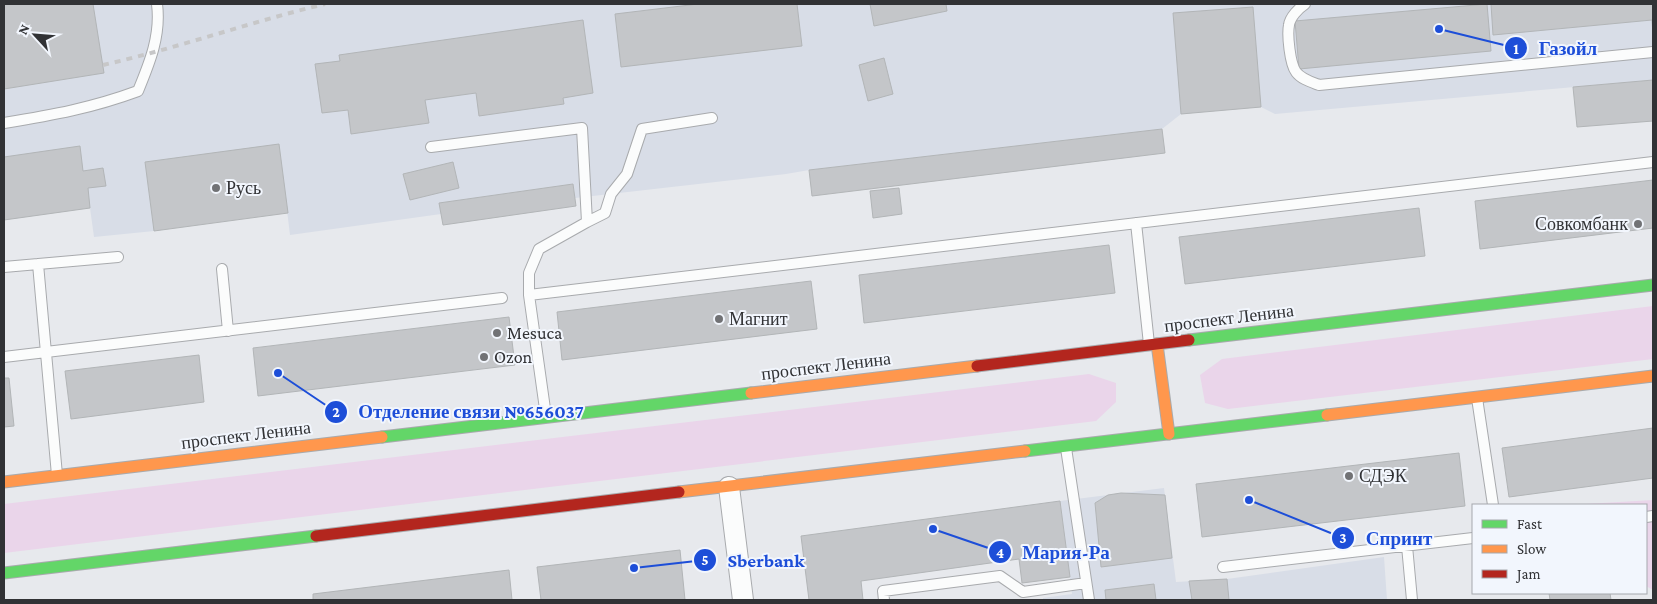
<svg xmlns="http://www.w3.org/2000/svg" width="1657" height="604" font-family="'Crimson Pro',serif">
<rect width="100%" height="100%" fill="#e7e9ed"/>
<!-- built -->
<path fill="#d8dde7" d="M4,4H1653V80L1275,114L1261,107L1181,114L1162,129L809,170L786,174L575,198L573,184L440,203L441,214L290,235L279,145L145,162L154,231L94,237L90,208L4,220Z
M1164,488L1176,582L1227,579L1384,557L1387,600H1043V598L1072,594L1060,501Z"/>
<!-- green -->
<path fill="#ead5ea" d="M1653,306V359L1228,409L1205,403L1200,375L1222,359Z
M1089,374L1116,383V402L1096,421L4,553V504Z
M1653,500V590L1646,586V505H1568Z"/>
<!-- building -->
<path fill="#c4c6c9" stroke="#b2b5b7" d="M4,4H93L104,73L4,89Z
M698,4H797L802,46L621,67L615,14Z
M870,4H946L947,11L874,26Z
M1487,4L1491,51L1299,69L1295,21Z
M1491,4H1653V35L1652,20L1493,35Z
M1253,7L1261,107L1181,114L1173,13Z
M583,20L593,93L563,98L564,104L479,116L476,93L425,100L429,123L351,134L348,110L322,113L315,64L340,61L339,55Z
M884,58L893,94L868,101L859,65Z
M1653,80V121L1577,127L1573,87Z
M1162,129L1165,153L812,196L809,170Z
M279,144L288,213L154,231L145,162Z
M80,146L83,171L103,168L106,186L88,188L90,208L4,220V157Z
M453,162L459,188L410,200L403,174Z
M1653,180V228L1480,249L1475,201Z
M573,184L576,206L443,225L439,203Z
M899,188L902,214L873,218L870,191Z
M1419,208L1425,256L1185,284L1179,237Z
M1109,245L1115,293L864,323L859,275Z
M811,281L817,329L562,360L557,312Z
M509,317L515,365L258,396L253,348Z
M199,355L204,402L71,419L65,371Z
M4,378H9L14,426L4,427Z
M1653,428V478L1509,497L1502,448Z
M1459,453L1465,506L1202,537L1196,484Z
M1121,493L1165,495L1172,558L1101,567L1095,503L1108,495Z
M1060,501L1070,577L1022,583L1019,559L861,581L863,600H809L801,536Z
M680,550L685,600H541L537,567Z
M509,570L512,600H313V594Z
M1227,579L1229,600H1192L1189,581Z
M1154,584L1156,600H1106L1105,590Z
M1549,593H1610L1611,600H1550Z"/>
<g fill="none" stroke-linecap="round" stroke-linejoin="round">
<!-- lane casing -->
<g stroke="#a8aaad" stroke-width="12">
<path id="lane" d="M1305,4C1299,8 1290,17 1289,25C1287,35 1290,64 1296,72C1301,79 1311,82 1319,85L1653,52
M4,123C53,115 92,108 138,91C150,62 161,35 157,4
M431,147L582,128L587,222L539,249L529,273V295L546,416
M587,222L605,213L611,194L627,174L642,129L712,118
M1136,223L1149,344
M38,264L57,475
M4,267L118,257
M222,269L228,331
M529,295L1653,162
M4,357L502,298
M1477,398L1493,505
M1066,448L1089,600
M1646,517L1653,516
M1407,546L1412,600
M1223,567L1473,538
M884,600L883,591L1000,576L1023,592L1086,583"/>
</g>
<!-- street casing -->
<g stroke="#a8aaad" stroke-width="22">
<path id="street" d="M729,487L743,600"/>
</g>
<!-- fast casing -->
<g stroke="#a8aaad" stroke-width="13">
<path id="fast" d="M1189,340L1653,285
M382,437L751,393
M1025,451L1327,415
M4,573L316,536"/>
</g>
<!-- slow casing -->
<g stroke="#a8aaad" stroke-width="13">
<path id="slow" d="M1157,344L1169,434
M751,393L977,366
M1327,415L1653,376
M4,482L382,437
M679,492L1025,451"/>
</g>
<!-- jam casing -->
<g stroke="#a8aaad" stroke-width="13">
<path id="jam" d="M977,366L1189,340
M316,536L679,492"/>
</g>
<!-- lane -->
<use href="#lane" stroke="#fbfcfc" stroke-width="10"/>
<!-- street -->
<use href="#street" stroke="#fbfcfc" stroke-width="20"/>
<!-- fast -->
<use href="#fast" stroke="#63d668" stroke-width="11"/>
<!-- slow -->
<use href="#slow" stroke="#ff974d" stroke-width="11"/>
<!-- jam -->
<use href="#jam" stroke="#b3261e" stroke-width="11"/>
<!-- rail -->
<path stroke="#c7c7c8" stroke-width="4" stroke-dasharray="6 6" stroke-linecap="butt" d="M103,65C178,48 250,22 325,4"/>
</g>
<!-- markers -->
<g fill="#717275" stroke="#f2f6fd" stroke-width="2">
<circle cx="216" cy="188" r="5"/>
<circle cx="1638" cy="224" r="5"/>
<circle cx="719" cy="319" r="5"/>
<circle cx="497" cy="333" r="5"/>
<circle cx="484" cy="357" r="5"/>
<circle cx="1349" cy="476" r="5"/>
</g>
<g text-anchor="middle" stroke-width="4" stroke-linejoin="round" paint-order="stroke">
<!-- poi labels -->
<g font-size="18" fill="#313235" stroke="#f2f6fd" text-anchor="start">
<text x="226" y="194">Русь</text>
<text x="1628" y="230" text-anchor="end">Совкомбанк</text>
<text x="729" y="325">Магнит</text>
<text x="507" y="339">Mesuca</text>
<text x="494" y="363">Ozon</text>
<text x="1359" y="482">СДЭК</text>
</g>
<!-- street labels -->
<g font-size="18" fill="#313235" stroke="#f2f6fd">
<text transform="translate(1229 318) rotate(-7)" y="6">проспект Ленина</text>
<text transform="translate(826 366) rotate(-7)" y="6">проспект Ленина</text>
<text transform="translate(246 435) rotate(-7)" y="6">проспект Ленина</text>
</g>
</g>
<!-- callouts -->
<path fill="none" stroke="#1d4ed8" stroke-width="2" d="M1439 29L1516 48M278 373L336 412M1249 500L1343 538M933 529L1000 552M634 568L705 560"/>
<g fill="#1d4ed8" stroke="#f2f6fd" stroke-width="2">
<circle cx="1439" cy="29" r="5"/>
<circle cx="278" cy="373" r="5"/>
<circle cx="1249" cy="500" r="5"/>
<circle cx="933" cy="529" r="5"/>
<circle cx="634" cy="568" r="5"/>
<circle cx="1516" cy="48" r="12"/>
<circle cx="336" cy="412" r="12"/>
<circle cx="1343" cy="538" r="12"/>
<circle cx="1000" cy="552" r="12"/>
<circle cx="705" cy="560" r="12"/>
</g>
<g font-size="15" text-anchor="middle" font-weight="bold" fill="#fff">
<text x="1516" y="54">1</text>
<text x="336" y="417">2</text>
<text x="1343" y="543">3</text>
<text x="1000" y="558">4</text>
<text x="705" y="565">5</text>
</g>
<g font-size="19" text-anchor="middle" font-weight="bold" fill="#1d4ed8" stroke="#f2f6fd" stroke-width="4" stroke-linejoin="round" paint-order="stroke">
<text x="1568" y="55">Газойл</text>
<text x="471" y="418">Отделение связи №656037</text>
<text x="1399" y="545">Спринт</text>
<text x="1066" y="559">Мария-Ра</text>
<text x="766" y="567">Sberbank</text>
</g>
<!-- border -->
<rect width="1657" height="604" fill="none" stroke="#313235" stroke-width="10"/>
<!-- legend -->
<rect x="1472" y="504" width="175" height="90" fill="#f2f6fd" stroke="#a5a8ad"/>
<rect x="1482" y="520" width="25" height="8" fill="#63d668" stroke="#a5a8ad"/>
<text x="1517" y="529" font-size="15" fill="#313235">Fast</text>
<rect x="1482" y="545" width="25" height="8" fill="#ff974d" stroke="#a5a8ad"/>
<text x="1517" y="554" font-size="15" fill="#313235">Slow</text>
<rect x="1482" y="570" width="25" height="8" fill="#b3261e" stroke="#a5a8ad"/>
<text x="1517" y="579" font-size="15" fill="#313235">Jam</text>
<!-- north arrow -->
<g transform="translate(35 35) rotate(296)" stroke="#f2f6fd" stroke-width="4" paint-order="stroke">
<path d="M0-4L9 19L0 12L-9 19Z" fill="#313235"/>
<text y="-8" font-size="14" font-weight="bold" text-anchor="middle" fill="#313235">N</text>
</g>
</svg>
